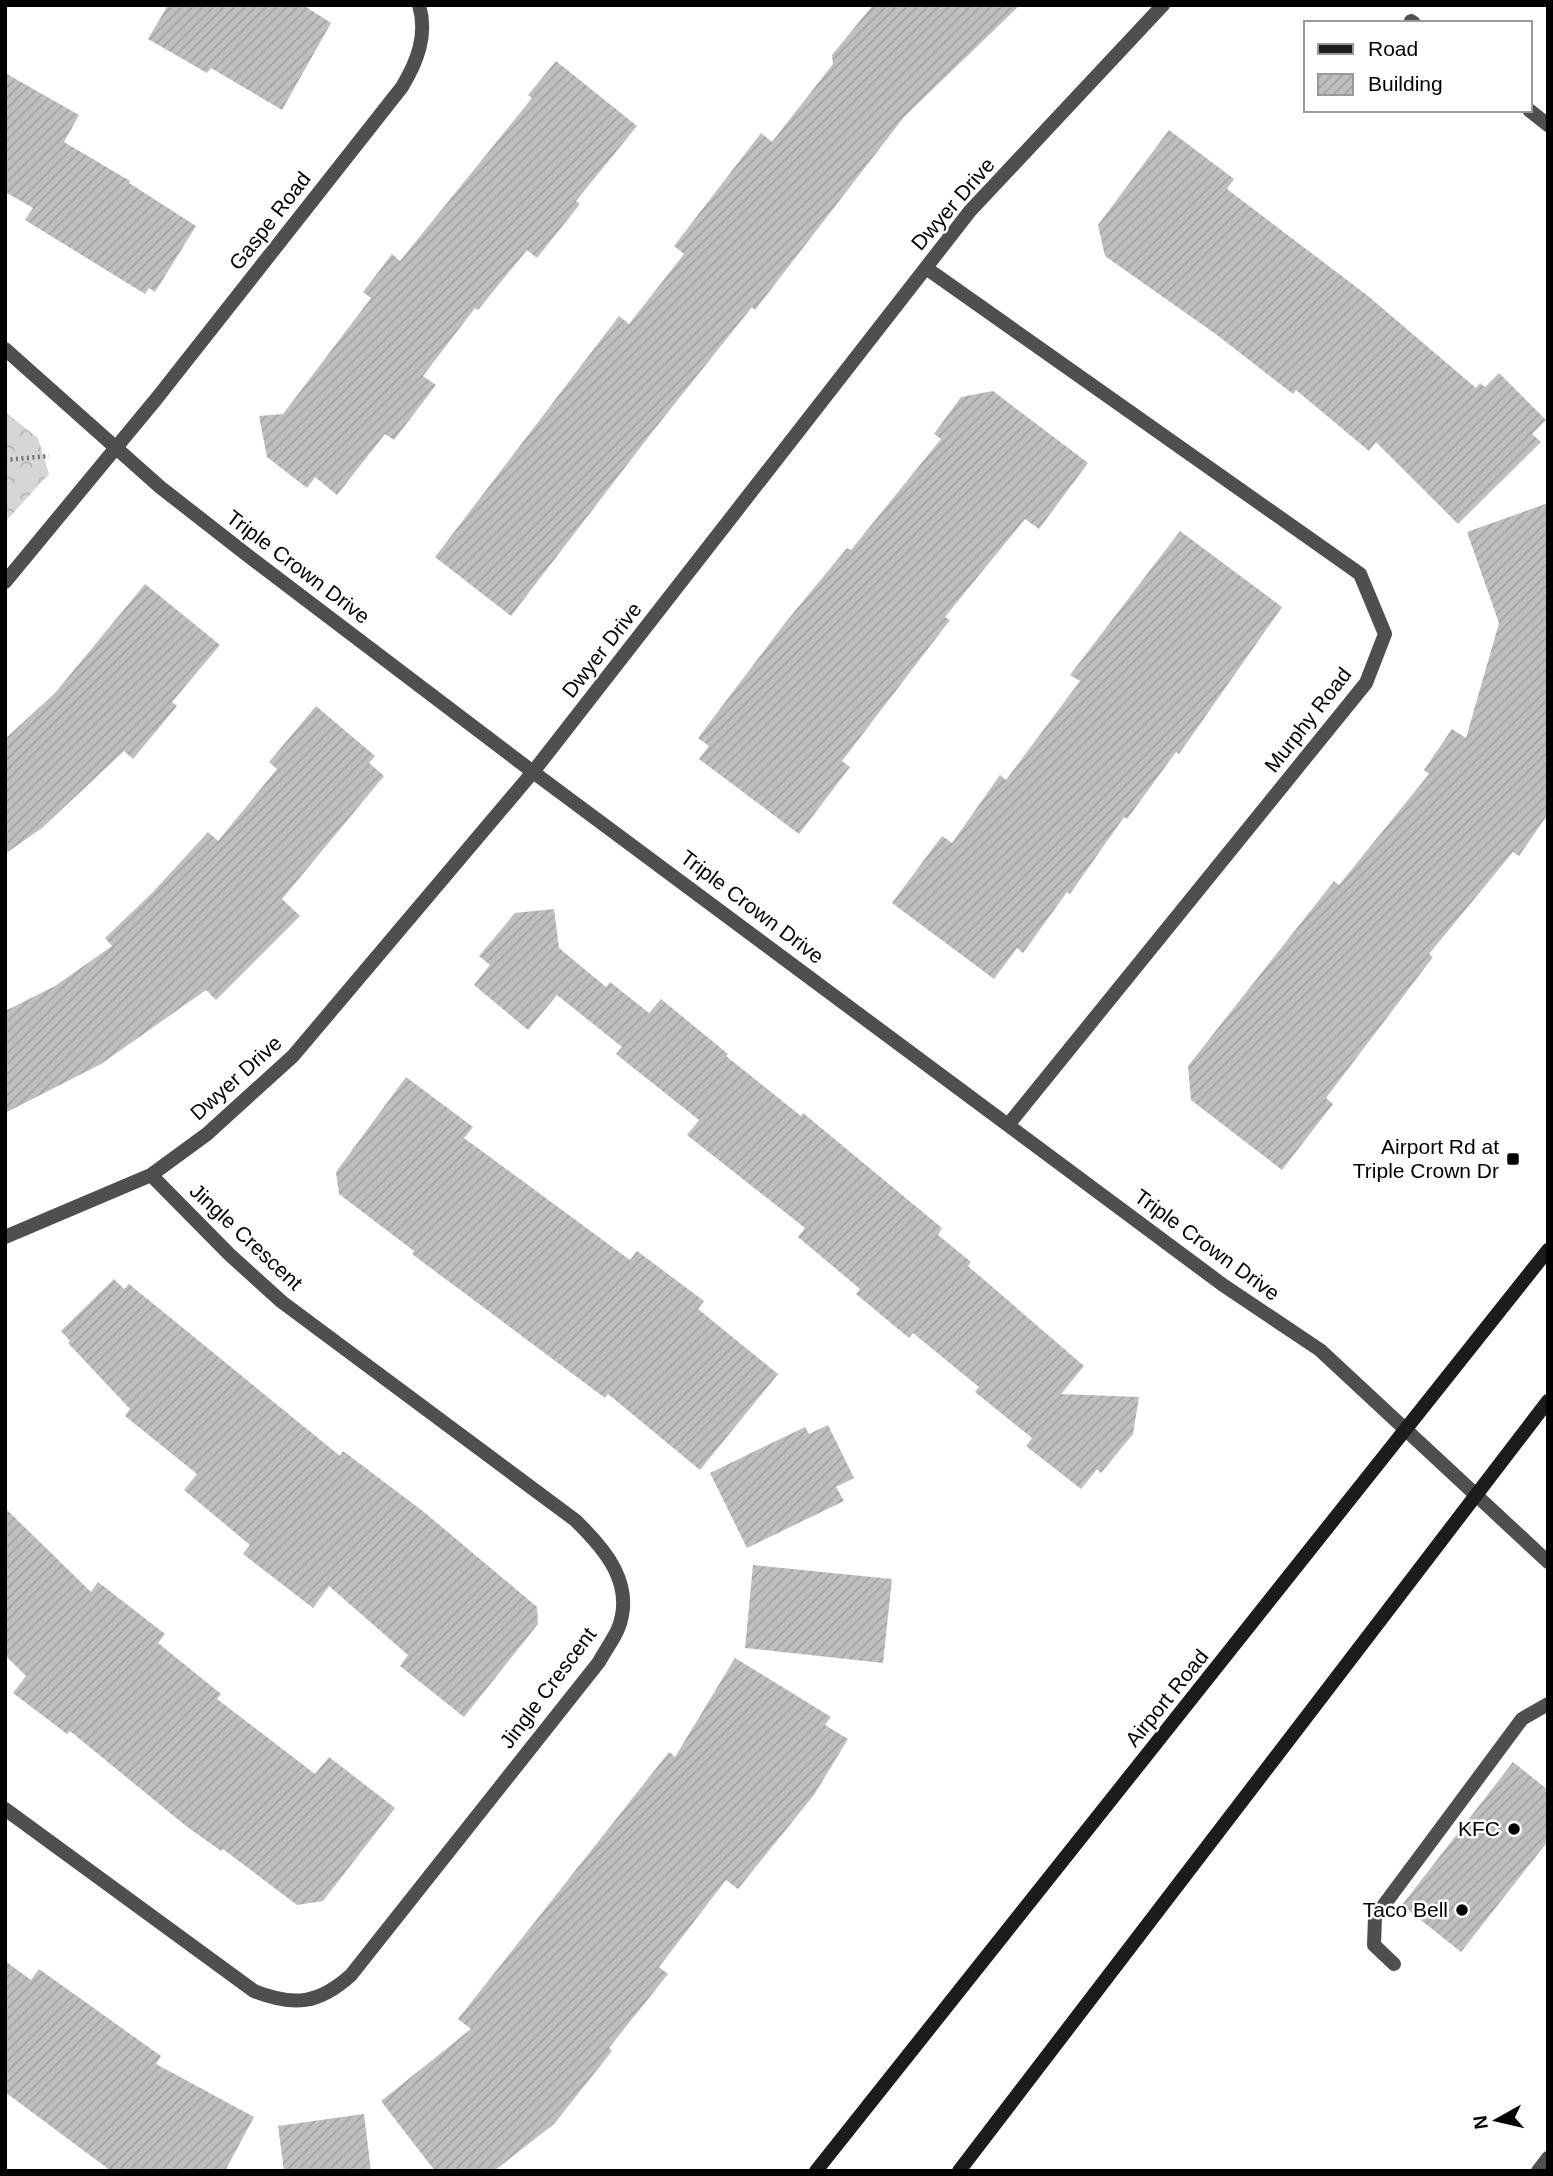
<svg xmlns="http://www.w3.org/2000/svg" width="1553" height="2176" font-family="Arial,sans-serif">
<defs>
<pattern id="forest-crowns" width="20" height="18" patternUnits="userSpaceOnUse" patternTransform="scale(1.75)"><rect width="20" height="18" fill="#d6d6d6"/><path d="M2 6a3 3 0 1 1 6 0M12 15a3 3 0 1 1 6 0" fill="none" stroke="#b6b6b6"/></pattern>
<pattern id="building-hatch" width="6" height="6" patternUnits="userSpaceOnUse" patternTransform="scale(1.75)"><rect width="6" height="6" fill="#bfbfbf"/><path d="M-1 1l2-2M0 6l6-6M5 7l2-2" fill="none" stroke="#a2a2a2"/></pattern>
</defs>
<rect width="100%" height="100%" fill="#fff"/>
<!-- forest -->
<path fill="url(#forest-crowns)" d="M5,412L38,438L49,474L5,522Z"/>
<!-- building -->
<path fill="url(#building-hatch)" d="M168,5H303L331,23L282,110L211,68L207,73L148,39Z
M873,5H1020L904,117L755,310L752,307L653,431L511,616L435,557L619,316L629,324L684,254L674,246L761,133L772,142L833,64L832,55Z
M556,61L637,126L576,201L580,204L537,258L527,250L478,310L475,308L423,376L436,385L394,440L385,434L337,495L315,477L307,488L267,457L259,416L283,414L371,298L363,292L392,254L400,261L532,98L528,95Z
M5,73L79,115L64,142L130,181L129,183L196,226L155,292L149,288L145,294L25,220L33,208L5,192Z
M1169,130L1234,179L1227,189L1368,296L1476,388L1480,383L1485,387L1499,373L1546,420L1532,434L1541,442L1458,524L1376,442L1369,451L1296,390L1293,394L1217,335L1105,256L1098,225Z
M993,391L1088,463L1039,529L1025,519L945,617L950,620L842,761L850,767L799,834L699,759L709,746L698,738L785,623L847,548L851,550L941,439L934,434L961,397Z
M1548,503V814L1519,856L1513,852L1429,954L1433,957L1326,1098L1333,1104L1282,1170L1191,1100L1188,1066L1334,881L1339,885L1429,774L1424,770L1452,729L1466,738L1499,623L1467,532Z
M1180,531L1282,607L1179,754L1176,752L1127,819L1124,817L1070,894L1067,892L1023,953L1017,948L994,979L892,903L942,836L952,843L1000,775L1006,780L1080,681L1070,675Z
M145,584L220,645L172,702L177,706L133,759L124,751L42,828L5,854V739L55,693Z
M316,706L375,756L369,763L384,776L282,899L300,916L216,1000L206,990L101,1064L5,1113V1011L55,986L112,946L105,938L153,892L208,832L218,841L277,769L269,762Z
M554,909L559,948L606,987L610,982L649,1013L661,999L728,1054L726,1056L801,1116L803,1113L942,1228L938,1235L971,1262L968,1266L1084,1366L1061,1394L1139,1397L1133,1434L1101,1473L1097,1469L1081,1489L1026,1446L1032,1438L975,1392L979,1387L913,1333L909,1338L856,1294L860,1289L798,1237L805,1228L687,1135L699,1120L616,1054L622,1047L557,995L528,1030L474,985L490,965L479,956L515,913Z
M406,1077L473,1127L464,1138L630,1260L637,1251L704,1301L698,1309L778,1374L700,1470L608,1394L605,1398L412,1254L414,1251L339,1194L336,1172Z
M114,1279L124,1289L129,1284L340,1456L343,1451L424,1512L537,1607L538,1624L464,1717L400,1666L408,1655L329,1586L313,1608L243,1554L250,1545L184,1490L197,1474L125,1416L130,1409L68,1343L70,1341L61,1331Z
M828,1425L854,1478L836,1487L844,1501L747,1548L710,1473L805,1427L809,1434Z
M5,1508L91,1592L98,1582L165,1634L158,1643L221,1694L217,1699L315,1774L329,1757L395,1808L323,1901L297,1905L223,1849L221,1851L186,1826L70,1731L67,1734L13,1693L26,1676L5,1655Z
M753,1565L892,1579L883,1663L745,1648Z
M735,1658L831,1717L825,1725L848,1739L814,1795L738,1889L726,1880L659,1967L668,1974L609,2048L612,2051L554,2124L494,2171H435L381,2101L471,2029L458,2019L669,1752L675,1757Z
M1513,1762L1548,1790V1841L1461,1952L1402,1905Z
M5,1961L31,1980L39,1969L161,2056L156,2064L254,2117L225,2171H111L5,2092Z
M364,2114L371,2171H284L278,2126Z"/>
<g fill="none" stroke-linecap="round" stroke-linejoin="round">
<!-- path -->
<path stroke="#717171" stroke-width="4.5" stroke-dasharray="2 3.5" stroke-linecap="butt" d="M5,460L49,456"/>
<!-- service -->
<path stroke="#4f4f4f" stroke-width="14" d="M1411,21L1414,23
M1529,110L1548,125
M1476,1495L1548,1562
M1394,1964L1374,1945L1375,1917L1522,1719L1548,1704
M1538,2171L1548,2158"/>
<!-- minor -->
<path stroke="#4f4f4f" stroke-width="14" d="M926,268L1360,574L1385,634L1366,683L1008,1125
M5,349L160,487L251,558L533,772L1223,1285L1320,1350L1476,1495
M5,582L157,398L402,87C417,62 428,35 419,5
M5,1237L151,1175L207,1134L293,1056L533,772L970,211L1163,5
M5,1809L254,1991C294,2007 319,2004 351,1975L599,1662C605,1651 613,1640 618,1629C636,1584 604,1548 575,1520L282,1302L230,1255L151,1175"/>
<!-- secondary -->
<path stroke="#1c1c1c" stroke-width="14" d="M816,2171L1548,1250
M959,2171L1548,1401"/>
</g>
<!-- markers -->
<g fill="#000" stroke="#fff" stroke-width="2.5">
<rect x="1506" y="1152" width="14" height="14" rx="3.5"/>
<circle cx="1514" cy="1829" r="7"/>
<circle cx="1462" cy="1910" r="7"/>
</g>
<g text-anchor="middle" stroke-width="5" stroke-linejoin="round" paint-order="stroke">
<!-- street labels -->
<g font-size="21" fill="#000" stroke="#fff">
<text transform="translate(953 204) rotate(-49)" y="7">Dwyer Drive</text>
<text transform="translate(270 221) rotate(-52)" y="7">Gaspe Road</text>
<text transform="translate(298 567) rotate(37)" y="7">Triple Crown Drive</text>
<text transform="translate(602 650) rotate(-52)" y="7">Dwyer Drive</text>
<text transform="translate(1308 720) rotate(-52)" y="7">Murphy Road</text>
<text transform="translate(752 907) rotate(37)" y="7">Triple Crown Drive</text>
<text transform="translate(236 1078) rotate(-42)" y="7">Dwyer Drive</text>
<text transform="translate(246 1237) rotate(43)" y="7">Jingle Crescent</text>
<text transform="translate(1207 1245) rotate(36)" y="7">Triple Crown Drive</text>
<text transform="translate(548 1688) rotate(-53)" y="7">Jingle Crescent</text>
<text transform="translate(1167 1698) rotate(-51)" y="7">Airport Road</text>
</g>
<!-- poi labels -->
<g font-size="21" fill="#000" stroke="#fff" text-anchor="end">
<text x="1499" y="1154">Airport Rd at<tspan x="1499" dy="24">Triple Crown Dr</tspan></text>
<text x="1500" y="1836">KFC</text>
<text x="1448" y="1917">Taco Bell</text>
</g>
</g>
<!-- border -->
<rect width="1553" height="2176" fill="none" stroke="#000000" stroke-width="14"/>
<!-- legend -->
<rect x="1304" y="21" width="228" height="91" fill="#ffffff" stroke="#999999" stroke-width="2"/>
<rect x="1318" y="44" width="35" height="10" fill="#1c1c1c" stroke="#999999" stroke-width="2"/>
<text x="1368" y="56" font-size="21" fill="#000000">Road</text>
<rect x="1318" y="74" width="35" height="21" fill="url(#building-hatch)" stroke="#999999" stroke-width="2"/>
<text x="1368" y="91" font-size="21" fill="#000000">Building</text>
<!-- north arrow -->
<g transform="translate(1497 2120) rotate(262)" stroke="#ffffff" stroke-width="5" paint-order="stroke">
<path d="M0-5L12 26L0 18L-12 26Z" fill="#000000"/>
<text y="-10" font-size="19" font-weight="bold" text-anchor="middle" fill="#000000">N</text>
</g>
</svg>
